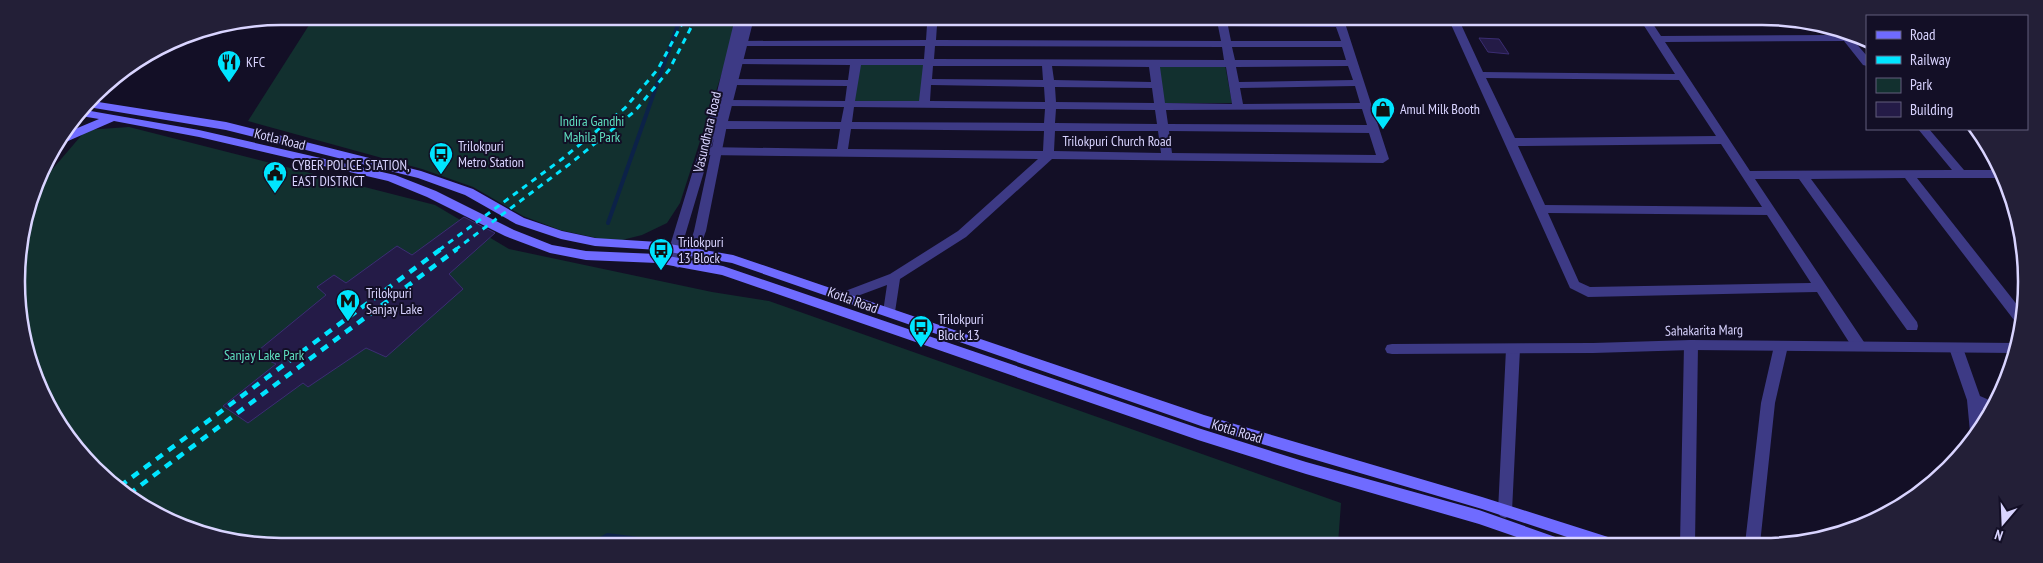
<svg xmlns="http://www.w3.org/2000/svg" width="2043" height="563" font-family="'PT Sans Narrow',sans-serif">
<rect width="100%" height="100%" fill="#130f26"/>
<!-- green -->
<path fill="#12302f" d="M311,22L738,23L680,203L667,223L642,235L622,240L601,239L560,230L523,216L473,187L422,169L248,121Z
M858,63L926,64L922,101H853Z
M1157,65H1225L1232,103H1162Z
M129,127L435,205L509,249L712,292L769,301L1341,503L1338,544L230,542L149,511L71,443L25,350L17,264L38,186L86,130Z"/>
<!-- water -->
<path fill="#0c2248" d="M607,533L680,542L682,543L591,542Z"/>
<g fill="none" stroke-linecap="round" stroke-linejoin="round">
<!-- stream -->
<path stroke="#0c2248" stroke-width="4" d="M608,223L680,19"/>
</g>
<!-- building -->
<path fill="#241b47" stroke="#3b2d73" d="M1479,38L1499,39L1509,54L1488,52Z
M464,217L495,233L449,274L463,289L386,357L366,348L308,387L303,383L248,423L223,406L276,364L254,354L326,295L317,287L334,275L346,283L397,246L412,255Z"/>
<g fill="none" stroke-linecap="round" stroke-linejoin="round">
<!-- minor -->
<path fill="#3d3a85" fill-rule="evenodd" d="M282,16L1344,20L1389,159L1383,163L1052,159L966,237L900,279L895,312L894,315H884L883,312L887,285L844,301L840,299L838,296L840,293L890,274L958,231L1038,159L705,155L699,151L705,147L837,149L840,129H722L717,125L722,121L841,122L844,107L728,106L723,103L728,100L845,101L847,86L734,85L729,82L734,79L848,80L850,65L739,64L735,63L734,61L735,59H924L925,46H743L738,43L739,41L926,40L927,25L266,22L262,20ZM937,25L1218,26L1221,41L936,40ZM1228,26L1336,27L1341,41H1231ZM935,46L1222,47L1224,60L934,59ZM1232,47H1342L1346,60H1235ZM861,65H923L919,101H855ZM933,66H1042L1043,80L932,79ZM1052,66L1149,67L1151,82L1054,80ZM1348,66L1353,80L1239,82L1236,67ZM1160,67H1226L1232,104L1165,103ZM931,85L1044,87L1045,102L930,101ZM1355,86L1360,103L1243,104L1240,88ZM1055,87L1152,88L1154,103L1056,102ZM854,107L1045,109L1044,123L852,122ZM1056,109L1155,110L1157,124L1055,123ZM1362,109L1367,125L1168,124L1166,110ZM851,129L1044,131L1043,151L848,149ZM1055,131H1158L1161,153L1054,151ZM1169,131L1369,133L1376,155L1172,153Z
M1449,20H1459L1483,72L1675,74L1641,21H1651L1661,36L1839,35V32L1859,40L1854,41L1867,56V66L1863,65L1844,41L1665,42L1750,171L1952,170L1918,129H1929L1964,170H1997L2000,177L1998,178H1917L2022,311V326L2017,324L1905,178L1811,179L1917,322L1918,326L1917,330H1907L1799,179H1755L1864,342L1866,346L1864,350L1859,351L1854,350L1817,292L1588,297L1570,288ZM1486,78L1679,80L1716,136L1515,138ZM1721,144L1762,207L1545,205L1518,146ZM1548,213L1767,215L1811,283L1590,287L1579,282Z
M1691,340L1696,341L1698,345L1695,544H1680L1684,345L1686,341Z
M1781,341L1786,342L1788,346L1775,403L1760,544H1745L1761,403L1774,346L1776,342Z
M1956,343L1961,344L1963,348L1980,396L1996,403L1992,413L1982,409L1983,424L1973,436L1970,432L1967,400L1949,348L1951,344Z
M1513,344L1518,345L1520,349L1512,511L1510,516L1505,518L1500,516L1498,511L1506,349L1508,345Z"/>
<!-- tertiary -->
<path fill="#3d3a85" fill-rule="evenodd" d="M735,18H754L727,125L706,231L697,255L678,268L674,266L669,249L717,92ZM714,138L694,231L688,250L682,254L681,249Z
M117,76V80L90,111L84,112L106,82Z
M1691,340L2016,343H2018L2014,353L1691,350L1593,353L1392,354L1387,353L1385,349L1387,345L1392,344L1593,343Z"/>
<!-- secondary -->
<path fill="#6f6bff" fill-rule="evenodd" d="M92,101L226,122L421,171L473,189L524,218L562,231L595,238L658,242L733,255L1204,415L1482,497L1608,537L1613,539L1616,544H1588L1482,509L1204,427L732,263L658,250L595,246L561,239L516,224L465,195L418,178L226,130L88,107Z
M85,110L199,130L395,175L436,191L514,230L552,245L586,251L657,254L723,266L1198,428L1306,462L1479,510L1561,539L1564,544H1537L1479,524L1306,474L1198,440L722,275L657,263L586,260L550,253L505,236L427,197L388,181L199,137L114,121L68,141H61L68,132L99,119L81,116Z"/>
<!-- rail-far1 -->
<path stroke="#00e5ff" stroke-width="3" stroke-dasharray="6 5.5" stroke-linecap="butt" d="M439,250L562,159L625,108L658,69L685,18
M455,250L571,163L635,111L669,70L696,18"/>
<!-- rail -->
<path stroke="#00e5ff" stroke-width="4.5" stroke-dasharray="8 7" stroke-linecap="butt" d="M120,486L441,249
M129,494L457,249"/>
</g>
<!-- icons -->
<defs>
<g id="restaurant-pin" transform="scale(1.25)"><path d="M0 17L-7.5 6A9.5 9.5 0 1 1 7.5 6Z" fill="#00e5ff" stroke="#130f26"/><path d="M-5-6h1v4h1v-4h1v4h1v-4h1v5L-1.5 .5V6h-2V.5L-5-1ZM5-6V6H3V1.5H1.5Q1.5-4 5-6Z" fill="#111"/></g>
<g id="shop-pin" transform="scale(1.25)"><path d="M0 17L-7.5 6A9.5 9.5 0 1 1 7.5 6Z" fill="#00e5ff" stroke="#130f26"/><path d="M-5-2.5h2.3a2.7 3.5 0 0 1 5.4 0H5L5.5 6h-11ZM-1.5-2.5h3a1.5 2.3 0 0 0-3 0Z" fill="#111"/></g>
<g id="bus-pin" transform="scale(1.25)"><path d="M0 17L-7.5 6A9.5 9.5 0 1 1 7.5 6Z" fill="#00e5ff" stroke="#130f26"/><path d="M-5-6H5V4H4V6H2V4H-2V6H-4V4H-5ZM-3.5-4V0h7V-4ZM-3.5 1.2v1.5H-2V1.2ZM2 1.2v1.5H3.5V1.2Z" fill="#111"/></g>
<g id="civic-pin" transform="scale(1.25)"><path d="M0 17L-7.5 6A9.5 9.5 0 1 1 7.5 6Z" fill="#00e5ff" stroke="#130f26"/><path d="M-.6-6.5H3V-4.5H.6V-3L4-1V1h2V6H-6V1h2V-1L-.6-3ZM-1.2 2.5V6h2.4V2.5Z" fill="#111"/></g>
<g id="metro-pin" transform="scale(1.25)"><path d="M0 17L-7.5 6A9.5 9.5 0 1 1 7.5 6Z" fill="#00e5ff" stroke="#130f26"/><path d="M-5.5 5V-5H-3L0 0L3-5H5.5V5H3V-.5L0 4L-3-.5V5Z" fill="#111"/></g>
</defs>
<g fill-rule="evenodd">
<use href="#restaurant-pin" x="229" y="62"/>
<use href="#shop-pin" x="1383" y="109"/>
<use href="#bus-pin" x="441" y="154"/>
<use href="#civic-pin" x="275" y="173"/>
<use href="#bus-pin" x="661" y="250"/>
<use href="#metro-pin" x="348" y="301"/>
<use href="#bus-pin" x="921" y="327"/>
</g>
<g text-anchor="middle" stroke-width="4" stroke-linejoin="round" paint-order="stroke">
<!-- poi labels -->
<g font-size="14" fill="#d9d4ff" stroke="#130f26" text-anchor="start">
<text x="246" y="67">KFC</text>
<text x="1400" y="114">Amul Milk Booth</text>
<text x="458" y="151">Trilokpuri<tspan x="458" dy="16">Metro Station</tspan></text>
<text x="292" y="170">CYBER POLICE STATION,<tspan x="292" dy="16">EAST DISTRICT</tspan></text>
<text x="678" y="247">Trilokpuri<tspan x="678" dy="16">13 Block</tspan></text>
<text x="366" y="298">Trilokpuri<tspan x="366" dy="16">Sanjay Lake</tspan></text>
<text x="938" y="324">Trilokpuri<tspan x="938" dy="16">Block 13</tspan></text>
</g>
<!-- park labels -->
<g font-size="14" fill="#5fe0c0" stroke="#130f26">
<text x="592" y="126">Indira Gandhi<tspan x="592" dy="16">Mahila Park</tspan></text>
<text x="264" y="360">Sanjay Lake Park</text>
</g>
<!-- street labels -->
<g font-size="14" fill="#d9d4ff" stroke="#130f26">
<text transform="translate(707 132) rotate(-77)" y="5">Vasundhara Road</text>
<text transform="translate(280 139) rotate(14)" y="5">Kotla Road</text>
<text x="1117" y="146">Trilokpuri Church Road</text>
<text transform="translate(853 300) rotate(20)" y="5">Kotla Road</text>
<text transform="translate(1704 330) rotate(-1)" y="5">Sahakarita Marg</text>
<text transform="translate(1237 431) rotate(17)" y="5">Kotla Road</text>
</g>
</g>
<!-- crop -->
<path d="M0 0H2043V563H0ZM281 25H1762A256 256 0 0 1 2018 281V282A256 256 0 0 1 1762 538H281A256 256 0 0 1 25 282V281A256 256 0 0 1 281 25Z" fill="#231f37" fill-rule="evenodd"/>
<path fill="none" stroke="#d9d4ff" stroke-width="2.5" d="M281 25H1762A256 256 0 0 1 2018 281V282A256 256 0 0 1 1762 538H281A256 256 0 0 1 25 282V281A256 256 0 0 1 281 25Z"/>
<!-- legend -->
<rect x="1866" y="15" width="162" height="115" fill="#130f26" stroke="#625e7d"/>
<rect x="1876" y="31" width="25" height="8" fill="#6f6bff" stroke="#625e7d"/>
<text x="1910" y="40" font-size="15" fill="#d9d4ff">Road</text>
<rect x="1876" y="56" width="25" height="8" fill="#00e5ff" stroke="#625e7d"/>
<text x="1910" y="65" font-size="15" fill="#d9d4ff">Railway</text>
<rect x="1876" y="78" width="25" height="15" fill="#12302f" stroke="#625e7d"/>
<text x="1910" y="90" font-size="15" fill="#d9d4ff">Park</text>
<rect x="1876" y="102" width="25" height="15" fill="#241b47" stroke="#625e7d"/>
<text x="1910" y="115" font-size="15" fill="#d9d4ff">Building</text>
<!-- north arrow -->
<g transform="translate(2003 523) rotate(199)" stroke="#130f26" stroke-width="4" paint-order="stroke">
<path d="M0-4L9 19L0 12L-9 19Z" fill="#d9d4ff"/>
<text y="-8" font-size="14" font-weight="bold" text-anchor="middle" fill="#d9d4ff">N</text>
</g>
</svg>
